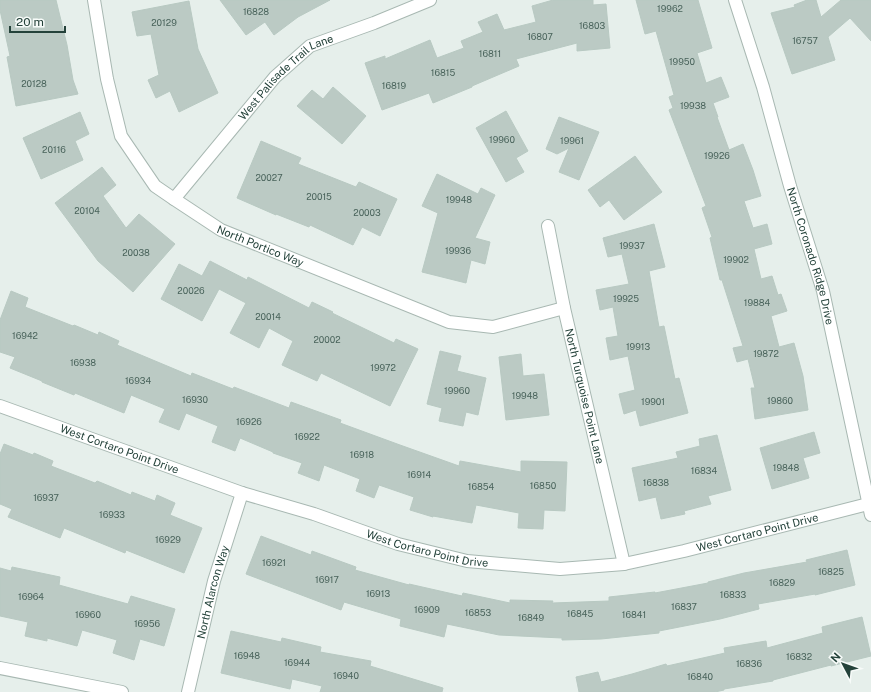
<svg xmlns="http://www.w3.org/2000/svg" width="871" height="692" font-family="'Public Sans',sans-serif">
<rect width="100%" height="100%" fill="#e6efeb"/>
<!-- building -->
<path fill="#bbcac4" stroke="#b8c9c2" d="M0,0H56L67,45L73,80L78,94L16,106L7,57L10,56L0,10Z
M220,0H330L298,17L274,35L265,22L246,35Z
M553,0H593V5L606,4L610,48L577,51V43L516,59L519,66L472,86V87L433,103L429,93L382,110L365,63L385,56V59L430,40L437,58L464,48L461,41L483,32L478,22L497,14L504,30L536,22L532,6Z
M636,0H698L712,48L697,53L706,83L721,77L729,97L713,103L718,117H717L729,150L743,144L753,170L761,196L744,201L753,228L767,224L772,244L754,249L761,279L772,276L778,295L781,294L787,311L771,316L779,347L794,343L803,376L808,410L755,419L751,388H755L748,359L737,362L733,348L743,346L722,280H720L710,238L712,237L702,208L706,206L669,110L673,108L669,97L674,95L656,31L645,34Z
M807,0H816L821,17L841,0H871V41L850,18L828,37L835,60L792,74L771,13L795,7L794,5Z
M189,1L198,49L218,93L179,112L170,91L156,98L148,80L159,75L151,34L137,36L132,12Z
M333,87L366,116L342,144L297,106L312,90L323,99Z
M506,111L528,151L516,158L524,172L506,182L476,128Z
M80,112L89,134L75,141L83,160L41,179L23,138Z
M559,117L599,132L579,180L559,172L569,148L557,154L546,149Z
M261,141L301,158L298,164L356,187L359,182L397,199L380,236L362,227L353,245L310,225L309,227L276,214V215L237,198Z
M635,156L662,192L624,220L609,200L600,207L588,190Z
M102,167L116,185L103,196L126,228L139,214L175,244L133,292L98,261L55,203Z
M437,174L478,194L481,188L495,195L475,238L490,242L485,264L471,260L466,283L422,272L438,213L422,206Z
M654,224L665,267L649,271L659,327L664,326L675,379L679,378L688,413L640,426L636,410L624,414L619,394L635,390L628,356L610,360L606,338L618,336L613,307L600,310L596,290L629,284L622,254L608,257L603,238Z
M210,261L247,280L248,277L309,308L312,302L333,312L332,313L394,343L396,339L418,349L390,406L321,373L317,381L282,365L293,341L269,328L259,348L230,333L246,303L219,289L202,321L161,299L179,264L202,276Z
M11,291L28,298L25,307L73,326L74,325L98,335L99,332L119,341L117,345L191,376L192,373L233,389L234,387L289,408L291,402L341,420L340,423L400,445L459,466L460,461L521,472V461L567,462L565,511L544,510L543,529L518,528L519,513L476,505L472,523L433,516V517L410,510L414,497L379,485L374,498L356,491L360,479L324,465L319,481L298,473L302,463L273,453V452L240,438L235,451L212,442L218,426L186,413L179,430L159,422L165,409L131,395L124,413L75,393L74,395L42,382V381L10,368L15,357L0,352V320Z
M440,351L461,356L457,371L486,378L478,415L466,412L463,426L439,421L442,408L427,404Z
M521,354L523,376L544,374L549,415L506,420L499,357Z
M814,432L820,453L803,458L809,478L772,489L760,448Z
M717,435L731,490L708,496L711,504L684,511L685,514L661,519L656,497L639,501L632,468L678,458L676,452L700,446L699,439Z
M4,444L33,455L34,453L53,461L51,466L95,483L97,481L131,495L132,492L155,501L157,495L175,503L170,515L202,528L184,573L126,550L125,553L64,528L60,538L8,517L12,509L0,504V454Z
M261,536L311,555L312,551L356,567L355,570L409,585V584L462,596L463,593L510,603V600L553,601L552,603L609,601V597L655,592V593L708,583V582L744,573L807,562L806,560L847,550L855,585L815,595V594L758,604L759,609L720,619L659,631V633L601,639L562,640V638L499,635L447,624L444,637L400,626L401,619L344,602L341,610L246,574Z
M12,567L60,577L59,585L128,604L131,596L175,609L164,646L140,639L134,660L113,653L117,640L82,630L77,646L47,638V641L25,636L28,622L0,616V568L11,571Z
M862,617L871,656L831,666V665L773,680V681L724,689V690L715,692H579L576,677L598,672L601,682L632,674L666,664L667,666L725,653L724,648L766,641L767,648L823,633L822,627Z
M231,631L281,642L282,638L321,647L320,652L371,661L370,666L443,688L442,692H320L322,686L292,679L290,689L221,673Z"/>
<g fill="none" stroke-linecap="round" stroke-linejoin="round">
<!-- minor casing -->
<g stroke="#a8b8b2" stroke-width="14">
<g id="minor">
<path id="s1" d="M94,0L107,79L121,136L155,186L174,199L221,230L449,322L493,327L564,308"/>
<path id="s2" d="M735,0L763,87L790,186L823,291L871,515"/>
<path id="s3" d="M174,199L275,77L310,46L374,23L430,0"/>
<path id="s4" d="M548,226L564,308L624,564"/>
<path id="s5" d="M0,406L242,493L314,514L398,544L467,561L560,569L624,564L684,551L868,504"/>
<path d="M0,668L122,692"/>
<path id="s6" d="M188,692L214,581L242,493"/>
</g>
</g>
<!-- minor -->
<use href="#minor" stroke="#fff" stroke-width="12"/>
</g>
<g text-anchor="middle" stroke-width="4" stroke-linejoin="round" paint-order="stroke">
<!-- number labels -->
<g font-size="9" fill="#4a645c">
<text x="670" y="12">19962</text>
<text x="256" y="15">16828</text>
<text x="164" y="26">20129</text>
<text x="592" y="29">16803</text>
<text x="540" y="40">16807</text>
<text x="805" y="44">16757</text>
<text x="490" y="57">16811</text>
<text x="682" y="65">19950</text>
<text x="443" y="76">16815</text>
<text x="34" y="87">20128</text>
<text x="394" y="89">16819</text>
<text x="693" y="109">19938</text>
<text x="502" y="143">19960</text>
<text x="572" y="144">19961</text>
<text x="54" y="153">20116</text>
<text x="717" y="159">19926</text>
<text x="269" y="181">20027</text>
<text x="319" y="200">20015</text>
<text x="459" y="203">19948</text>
<text x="87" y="214">20104</text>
<text x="367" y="216">20003</text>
<text x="632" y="249">19937</text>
<text x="458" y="254">19936</text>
<text x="136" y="256">20038</text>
<text x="736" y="263">19902</text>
<text x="191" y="294">20026</text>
<text x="626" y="302">19925</text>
<text x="757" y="306">19884</text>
<text x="268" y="320">20014</text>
<text x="25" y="339">16942</text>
<text x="327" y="343">20002</text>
<text x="638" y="350">19913</text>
<text x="766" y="357">19872</text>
<text x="83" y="366">16938</text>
<text x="383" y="371">19972</text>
<text x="138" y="384">16934</text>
<text x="457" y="394">19960</text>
<text x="525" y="399">19948</text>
<text x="195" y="403">16930</text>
<text x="780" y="404">19860</text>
<text x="653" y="405">19901</text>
<text x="249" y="425">16926</text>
<text x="307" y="440">16922</text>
<text x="362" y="458">16918</text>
<text x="786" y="471">19848</text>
<text x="704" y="474">16834</text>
<text x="419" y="478">16914</text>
<text x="656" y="486">16838</text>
<text x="543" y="489">16850</text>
<text x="481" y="490">16854</text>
<text x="46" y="501">16937</text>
<text x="112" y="518">16933</text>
<text x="168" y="543">16929</text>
<text x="274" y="566">16921</text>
<text x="831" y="575">16825</text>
<text x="327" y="583">16917</text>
<text x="782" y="586">16829</text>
<text x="378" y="597">16913</text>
<text x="733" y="598">16833</text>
<text x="31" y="600">16964</text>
<text x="684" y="610">16837</text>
<text x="427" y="613">16909</text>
<text x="478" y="616">16853</text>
<text x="580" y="617">16845</text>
<text x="88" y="618">16960</text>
<text x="634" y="618">16841</text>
<text x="531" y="621">16849</text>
<text x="147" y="627">16956</text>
<text x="247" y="659">16948</text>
<text x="799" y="660">16832</text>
<text x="297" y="666">16944</text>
<text x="749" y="667">16836</text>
<text x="346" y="679">16940</text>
<text x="700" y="680">16840</text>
</g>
<!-- street labels -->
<g font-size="11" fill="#24423a" stroke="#f7fbf9">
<text dy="4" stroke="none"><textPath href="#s3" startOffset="167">West Palisade Trail Lane</textPath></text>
<text dy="4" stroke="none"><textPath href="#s1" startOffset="321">North Portico Way</textPath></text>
<text dy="4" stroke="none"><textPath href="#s2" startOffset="267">North Coronado Ridge Drive</textPath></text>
<text dy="4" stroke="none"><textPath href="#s4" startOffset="174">North Turquoise Point Lane</textPath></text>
<text dy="4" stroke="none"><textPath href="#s5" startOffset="127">West Cortaro Point Drive</textPath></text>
<text dy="4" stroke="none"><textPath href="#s5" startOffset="787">West Cortaro Point Drive</textPath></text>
<text dy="4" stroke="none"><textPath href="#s5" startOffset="451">West Cortaro Point Drive</textPath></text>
<text dy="4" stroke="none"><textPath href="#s6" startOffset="103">North Alarcon Way</textPath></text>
</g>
</g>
<!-- north arrow -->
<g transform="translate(843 664) rotate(311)" stroke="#f7fbf9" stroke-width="3" paint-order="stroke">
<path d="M0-3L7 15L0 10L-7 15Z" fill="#24423a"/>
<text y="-6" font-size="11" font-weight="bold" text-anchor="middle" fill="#24423a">N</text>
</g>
<!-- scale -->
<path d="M10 26v6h55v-6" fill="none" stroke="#24423a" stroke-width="2"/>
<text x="16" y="26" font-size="12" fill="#24423a" stroke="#f7fbf9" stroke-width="3" paint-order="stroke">20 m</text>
</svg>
